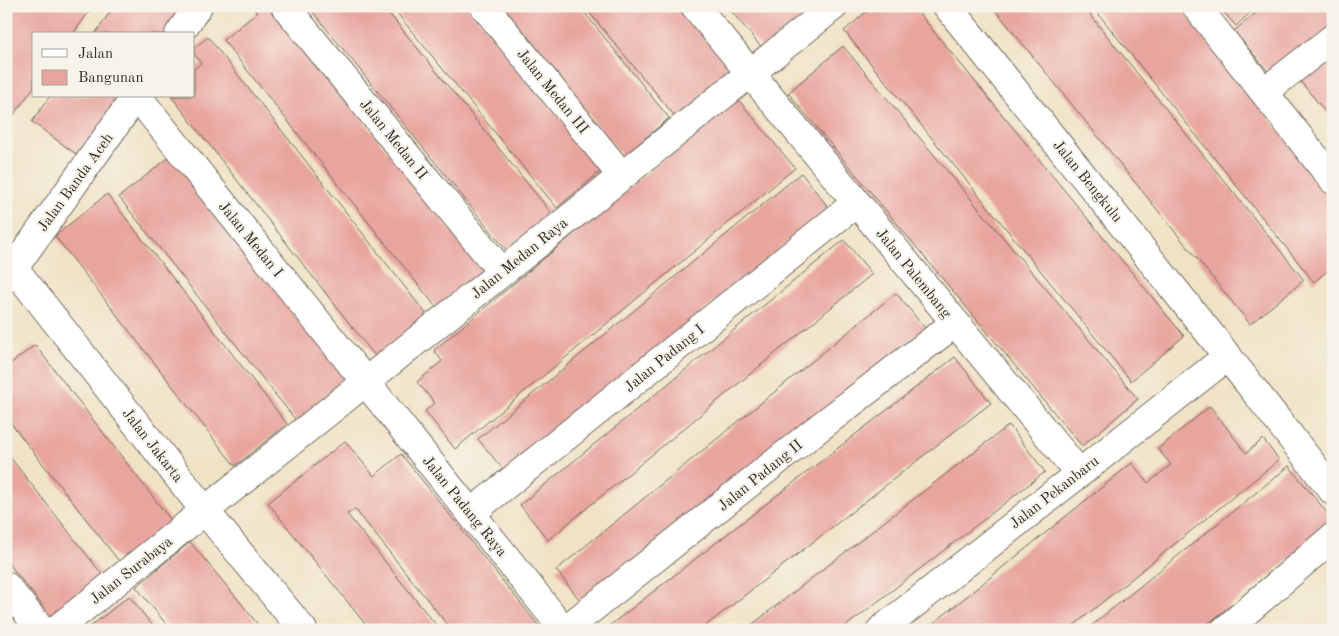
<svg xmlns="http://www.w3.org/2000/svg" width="1339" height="636" font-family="'Old Standard TT',serif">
<rect width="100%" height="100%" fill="#f7f3e8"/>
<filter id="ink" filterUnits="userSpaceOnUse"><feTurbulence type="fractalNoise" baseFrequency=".02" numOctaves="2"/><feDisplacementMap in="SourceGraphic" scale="10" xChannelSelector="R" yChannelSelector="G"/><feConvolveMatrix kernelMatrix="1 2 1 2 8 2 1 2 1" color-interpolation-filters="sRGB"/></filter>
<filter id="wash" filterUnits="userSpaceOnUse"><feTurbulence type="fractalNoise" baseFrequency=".0096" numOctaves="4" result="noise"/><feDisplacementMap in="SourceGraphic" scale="20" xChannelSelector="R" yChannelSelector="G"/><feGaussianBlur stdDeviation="1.12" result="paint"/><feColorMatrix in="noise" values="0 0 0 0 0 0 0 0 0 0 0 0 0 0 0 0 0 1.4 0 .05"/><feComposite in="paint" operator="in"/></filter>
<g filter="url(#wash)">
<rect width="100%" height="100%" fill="#f0e2c4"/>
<g id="blocks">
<!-- building -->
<path fill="#e8a49e" d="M6,6H93L73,34H34V87L6,125Z
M114,6H192L172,34H95Z
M252,6H272L486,275L440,312L223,40L257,13Z
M308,6H383L553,215L508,252Z
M391,6H467L602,170L557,208Z
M501,6H579L669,118L623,157Z
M584,6H681L736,73L679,121Z
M727,6H821L767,54Z
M873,6H913L1184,336L1131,381L844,31Z
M992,6H1083L1304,280L1250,324Z
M1092,6H1179L1333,198V266L1314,282Z
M1218,6H1257L1236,26Z
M1264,6H1333V25L1272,76L1234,31Z
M208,37L427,315L375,356L171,96H194V69L201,63L194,54V48Z
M1333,45V121L1296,76Z
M843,46L1138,399L1082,446L788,93Z
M50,96H128L83,159L32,122Z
M737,98L795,168L455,449L425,411L435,403L417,382L442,361L434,350Z
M172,155L350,381L298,423L119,197Z
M801,173L829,208L506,473L478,439Z
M107,194L287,424L235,466L55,236Z
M844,240L872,274L548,540L520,505Z
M896,293L925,328L583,604L556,570Z
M35,345L174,524L122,565L6,417V367Z
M955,357L991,403L817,539L700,630H604Z
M1210,406L1246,453L1263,439L1279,460L1068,630H925L1132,463L1148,483L1171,465L1158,449Z
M1009,425L1045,472L841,630H745Z
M345,441L374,476L401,454L542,630H447L450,628L355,509L347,514L440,630H370L268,503Z
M6,452L105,578L53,619L6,560Z
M1289,466L1333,520V524L1200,630H1086Z
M190,542L241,603L262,630H171L136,587Z
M129,596L156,630H86Z"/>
</g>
</g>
<g filter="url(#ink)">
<use href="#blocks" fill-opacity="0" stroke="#706b61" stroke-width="1"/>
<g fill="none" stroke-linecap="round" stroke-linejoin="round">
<!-- minor casing -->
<g stroke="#706b61" stroke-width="30">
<path id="minor" d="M285,6L502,272
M484,6L622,176
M695,6L1079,473
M947,6L1210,334L1333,491
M1196,6L1333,180
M179,34L198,6
M1264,92L1333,38
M137,96L564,630
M6,258L205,511L303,630
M6,279L136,96
M471,513L856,203
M6,586L41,630
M56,630L834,6
M565,630L816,430L955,323
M881,630L1228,356
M1225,630L1333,537"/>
</g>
<!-- minor -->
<use href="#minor" stroke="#fff" stroke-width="28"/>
</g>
</g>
<g text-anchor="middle" stroke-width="4" stroke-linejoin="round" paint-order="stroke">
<!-- street labels -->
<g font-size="15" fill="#2b2b2b" stroke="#f7f3e8">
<text transform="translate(553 91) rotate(51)" y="5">Jalan Medan III</text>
<text transform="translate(394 139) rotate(51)" y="5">Jalan Medan II</text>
<text transform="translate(1088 181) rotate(51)" y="5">Jalan Bengkulu</text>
<text transform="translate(75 182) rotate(-54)" y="5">Jalan Banda Aceh</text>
<text transform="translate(251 239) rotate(51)" y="5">Jalan Medan I</text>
<text transform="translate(519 258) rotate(-39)" y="5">Jalan Medan Raya</text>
<text transform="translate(914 273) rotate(51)" y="5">Jalan Palembang</text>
<text transform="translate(664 358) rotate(-39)" y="5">Jalan Padang I</text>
<text transform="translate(153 445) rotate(52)" y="5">Jalan Jakarta</text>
<text transform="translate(760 475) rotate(-39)" y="5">Jalan Padang II</text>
<text transform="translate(1054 492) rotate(-38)" y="5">Jalan Pekanbaru</text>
<text transform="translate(465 506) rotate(51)" y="5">Jalan Padang Raya</text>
<text transform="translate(131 570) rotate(-38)" y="5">Jalan Surabaya</text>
</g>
</g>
<!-- margin -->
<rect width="1339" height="636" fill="none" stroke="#f7f3e8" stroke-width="25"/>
<!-- legend -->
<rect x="32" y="32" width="162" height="65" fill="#f7f3e8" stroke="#a5a39c"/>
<rect x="42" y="49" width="25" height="8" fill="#ffffff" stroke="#a5a39c"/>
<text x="78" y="58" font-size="15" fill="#2b2b2b">Jalan</text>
<rect x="42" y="70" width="25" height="15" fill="#e8a49e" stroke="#a5a39c"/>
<text x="78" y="82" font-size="15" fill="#2b2b2b">Bangunan</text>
</svg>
